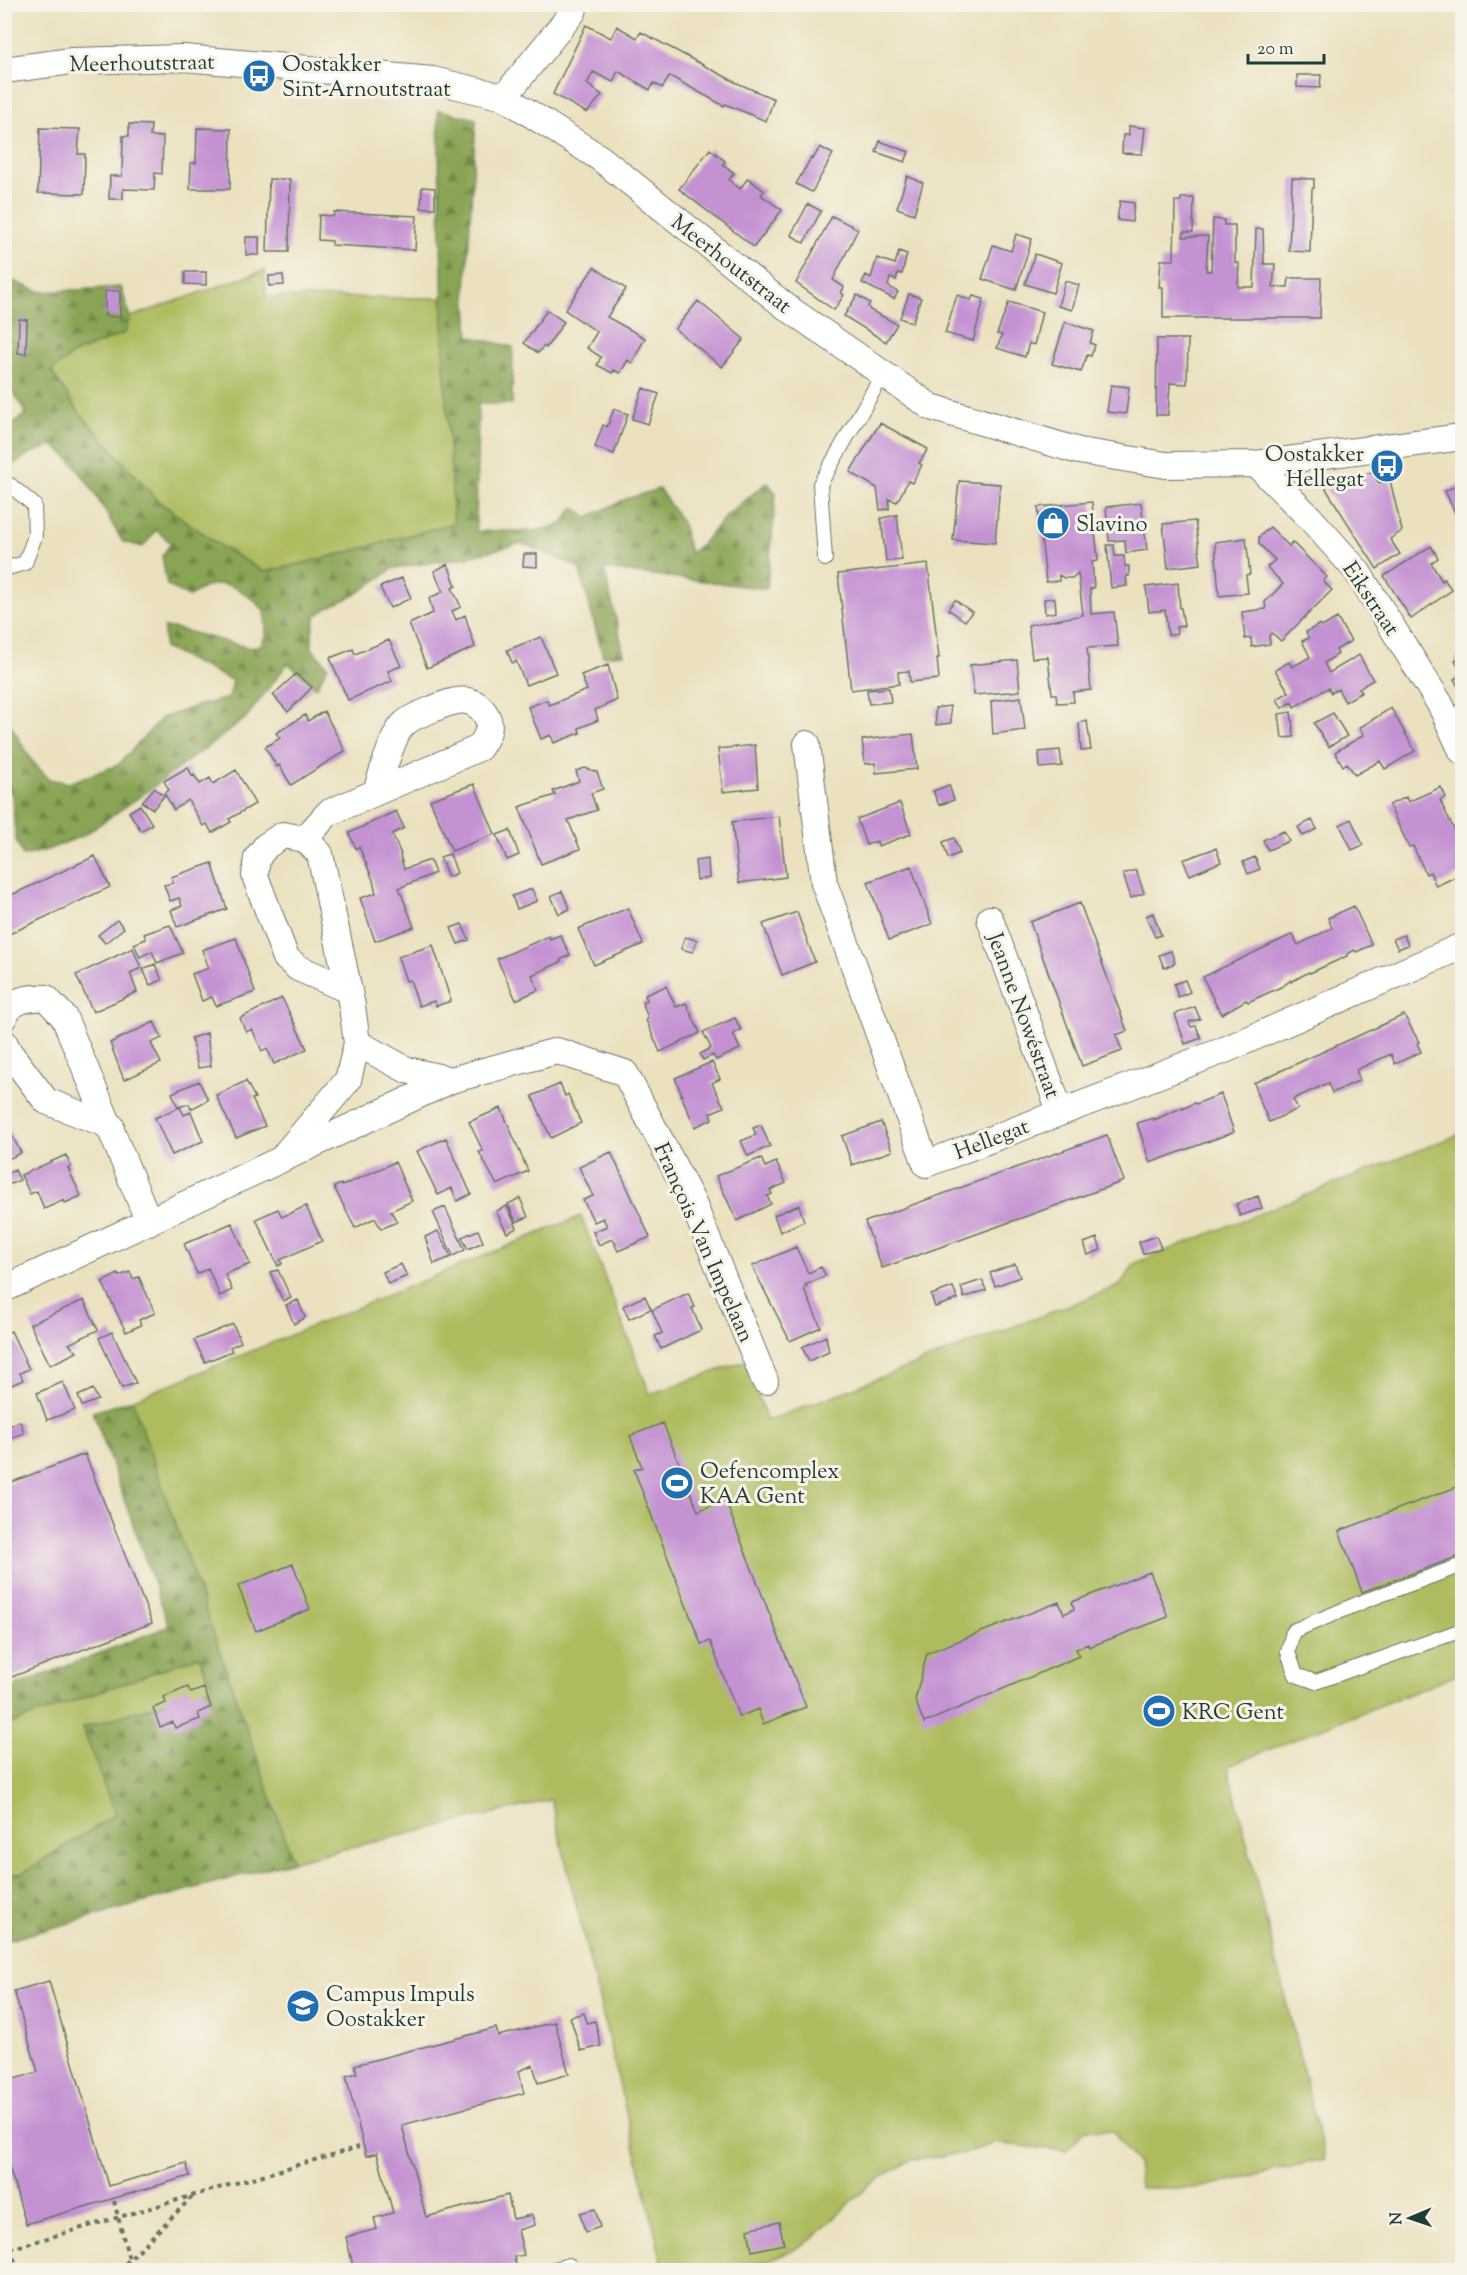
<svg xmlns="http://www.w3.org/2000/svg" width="1467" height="2275" font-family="'Sorts Mill Goudy',serif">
<defs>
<pattern id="forest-firs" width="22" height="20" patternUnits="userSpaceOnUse" patternTransform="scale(1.5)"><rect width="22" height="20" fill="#8aa455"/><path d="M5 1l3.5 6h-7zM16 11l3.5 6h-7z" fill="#708747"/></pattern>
</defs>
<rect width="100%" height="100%" fill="#f7f3e8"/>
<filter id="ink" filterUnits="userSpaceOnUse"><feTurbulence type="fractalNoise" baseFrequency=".0167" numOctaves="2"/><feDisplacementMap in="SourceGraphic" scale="12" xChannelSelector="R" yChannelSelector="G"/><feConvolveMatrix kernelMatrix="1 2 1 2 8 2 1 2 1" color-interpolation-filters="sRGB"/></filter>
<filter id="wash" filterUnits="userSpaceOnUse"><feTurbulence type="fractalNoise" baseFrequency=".008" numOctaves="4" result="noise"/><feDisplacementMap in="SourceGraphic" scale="24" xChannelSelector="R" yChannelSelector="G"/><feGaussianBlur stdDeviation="1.35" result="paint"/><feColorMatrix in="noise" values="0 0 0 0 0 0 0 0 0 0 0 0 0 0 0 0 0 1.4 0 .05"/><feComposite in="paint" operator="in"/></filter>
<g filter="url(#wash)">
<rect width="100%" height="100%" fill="#ebe1bf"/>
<!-- grass -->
<path fill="#aebc5e" stroke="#667c49" stroke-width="1.5" d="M265,270L266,297L443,298L444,362L454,523L326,558L264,572L222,547L158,501L78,411L51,371L75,353L125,333L130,317Z
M1462,1133V1673L1228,1766L1325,2159L1199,2188H1140L1137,2163L1112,2131L1085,2130L1066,2151L995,2143L966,2153L912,2160L870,2184L812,2239L790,2252L740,2270H664L551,1800L293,1861L132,1400L581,1216L650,1394L746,1361L767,1421L1119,1286L1135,1263Z
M199,1656L213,1688L83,1728L115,1815L21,1874H5V1726Z"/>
<!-- forest -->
<path fill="url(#forest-firs)" stroke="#547044" stroke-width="1.5" d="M438,110L476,119L466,291L469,336L513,347L512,404H478L476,531H536L562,524L574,507L588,517L626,499L659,489L682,522L690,553L702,544L726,516L767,482L776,493L767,589L604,569L624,654L603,656L579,567L521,543L464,558L394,568L355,595L331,606L316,616L312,631V649L328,666L316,688L288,663L245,719L138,798L84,835L47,850L23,856L16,840L12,795L5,783L4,714L32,761L49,779L69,783L118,765L162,718L200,705L229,698L233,681L164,648V628H174L250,648L261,645L266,634L265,611C241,587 219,572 189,597L167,585L162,556L171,543L156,530L143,547L123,542C103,510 85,467 52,445L27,455L8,469H5V432L26,413L5,378V278L41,292L121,287L130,317L125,333L75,353L51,371L78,411L158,501L222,547L264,572L326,558L454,523L444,362Z
M132,1400L293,1861L5,1941V1874H21L115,1815L83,1728L213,1687L199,1656L5,1726V1690L169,1626L93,1412Z"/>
<g id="blocks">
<!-- building -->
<path fill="#c492d3" d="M333,4H393V9L333,8Z
M586,25L611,38L617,26L637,38L641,32L737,83L774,99L766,121L725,104L724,106L670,76L662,88L654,83L650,90L618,71L613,82L593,72L587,84L602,95L587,113L553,94Z
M1297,75H1321L1320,88L1297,87Z
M129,124L151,125L150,136L163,137L162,174L155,173L154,190L123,189V199H109L110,176H122L123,136H129Z
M1129,126L1145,128L1142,154L1122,153L1123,135H1129Z
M40,128L80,129L78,154H85L84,194L38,193Z
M197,128L231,129L230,189H190L191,163H196Z
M880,141L909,152L905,162L876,152Z
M820,147L833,154L812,192L796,184L811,158L813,159Z
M710,149L725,161L723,164L734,173L729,180L740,189L748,178L764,191L761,195L782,210L754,247L679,189Z
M907,176L923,183L914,214L897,208Z
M1292,178L1314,179V188L1312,189L1310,252L1289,251Z
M269,179H290L289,252H267Z
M422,187L435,188V208H421Z
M1181,198H1194L1193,232H1184L1183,237L1208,236L1206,271H1211L1213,219L1224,220V225H1235V263H1239L1238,287H1254L1256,229H1263L1264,264H1275L1273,287H1288L1289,278H1321L1320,318H1163V287H1159L1161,260H1174L1175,201H1181Z
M1120,201L1134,203L1132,222L1117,220Z
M808,204L821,211L804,243L791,235Z
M334,212L417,216L415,250L332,245V241L318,240L319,215L334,216Z
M832,216L858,229L833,280L844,287L841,293L844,295L834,310L796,283Z
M1016,234L1032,239L1016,290L982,279L993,245L1011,251Z
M246,237H259V255H246Z
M899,251L907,254L902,274L898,273L896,280L890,278L888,286L898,292L894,299L862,283L866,275L871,278L877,258L895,264Z
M1035,254L1062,263L1053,293L1025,284Z
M594,267L626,289L607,317L645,338L632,363L628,360L620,373L614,370L612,373L597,365L601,357L587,348L597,332L565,310Z
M185,272H206V285L185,284Z
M283,275L284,285L269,286V276Z
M1065,281L1079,285L1072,310L1058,306Z
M105,291H120V317L105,316Z
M909,294L921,298L912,323L900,318Z
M857,295L870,303L868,306L870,310L897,324L886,342L844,316Z
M957,295L971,300L973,296L984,299L973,341L945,333Z
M698,301L744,339L722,367L675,329Z
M1009,302L1042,312L1034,345L1029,343L1025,357L997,348L1002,335L997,334Z
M547,310L564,322L546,348L544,346L538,353L524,343Z
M19,319L27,320L26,354L18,353Z
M1065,322L1094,331L1090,343L1095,345L1091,356L1087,355L1081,372L1052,364Z
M1157,339H1188L1187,384L1170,383L1168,415H1156Z
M1111,385L1129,387L1126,414L1107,412Z
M643,388L659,394L648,424L632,419Z
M614,409L628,414L614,454L595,447L603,425L607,427Z
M880,423L928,449L919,463L922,465L912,483L908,481L897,502L889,499V509L880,510L877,488L850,472Z
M1372,472L1379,483L1390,480L1402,531L1390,539L1400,554L1377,569L1326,489L1328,482Z
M959,481L1000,484L995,543L953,540Z
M1462,483V528L1445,491Z
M1092,502L1098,561L1092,562L1094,588L1090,589L1091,614L1114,612L1118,646L1087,648L1091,690L1073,692L1074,702L1057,703L1056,694H1052L1048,657L1032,658L1028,625L1083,615L1078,573L1072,578H1064L1059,575V581L1046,582L1038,507Z
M1141,503L1147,550L1126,553L1125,540L1109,541L1106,507Z
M897,515L902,560L886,561L881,518Z
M1195,521L1201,564L1168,568L1163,524Z
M1270,527L1289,546L1292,542L1327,577L1323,581L1332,590L1281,641L1272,633L1269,636L1270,644L1252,647L1251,638L1245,639L1242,612L1266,609L1265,602L1283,584L1267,567L1275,560L1259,544V537Z
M1246,538L1250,574L1246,575L1248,593L1219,596L1215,542Z
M1107,545H1114L1115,556H1124L1125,566H1129V576H1126L1127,586L1111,588Z
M1431,546L1438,558L1431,563L1442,581L1444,579L1452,590L1411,619L1384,576Z
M524,554H537V567L523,566Z
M448,564L456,586L452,588L461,607L452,611L456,620L465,615L475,647L427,668L409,624L433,613L429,598L443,592L434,571Z
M928,564L939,658H937L939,679L910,682L909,671L898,672L899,684L851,690L838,574Z
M402,578L411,598L390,608L380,587Z
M1178,583L1180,608H1181L1184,626L1176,627L1177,634L1168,635L1165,610L1149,612L1146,587Z
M1055,598L1056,612L1045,614L1044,599Z
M955,600L972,612L965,621L948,609Z
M1337,618L1351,641L1336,650L1338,654L1324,663L1329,673L1359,655L1373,680L1359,688L1362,692L1345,702L1338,689L1331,693L1328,688L1294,707L1292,702L1282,708L1277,699L1289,692L1275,670L1289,662L1292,667L1310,657L1302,641L1309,638L1306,632L1320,624L1322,627Z
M541,637L556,673L526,685L516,661L512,663L507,650Z
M389,640L401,666L388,671L392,681L348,700L330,658L353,649L355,654Z
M1462,656V694L1454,679L1462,675L1455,660Z
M1017,660L1020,691L974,695L970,665Z
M608,665L617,700L595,710L598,720L579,728L580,733L554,743L551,735L541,739L528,707L547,700L549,705L587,690L581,675Z
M296,674L312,687L288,712L273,695Z
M889,688L891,702L869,704L867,690Z
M1021,697L1025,730L993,734L991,701Z
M950,706L951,723L936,725L935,708Z
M1391,708L1415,751L1385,769L1380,761L1355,775L1347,763L1343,766L1335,752L1364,735L1359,728Z
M324,711L345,751L291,785L279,765L277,767L265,747L280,738L276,733L305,715L308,721Z
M1291,712L1294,737L1282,738L1279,714Z
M1333,713L1347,736L1329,747L1314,723Z
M1087,721L1091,750L1081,751L1079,723Z
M913,734L917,769L876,773L875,763L865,764L862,740Z
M755,745L758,788L723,792L718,749Z
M1060,750L1062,766L1040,768L1039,752Z
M188,767L192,776L194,775L200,784L210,778L213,784L236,770L255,804L229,819L231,822L212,833L207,824L203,826L188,800L174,810L164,793L169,790L164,781Z
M585,768L597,772L603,789L591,793L597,810L568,820L580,849L541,864L519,807L555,795L553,791L579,781L576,771Z
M474,784L495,834L452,851L430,800Z
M949,785L954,800L939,805L933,791Z
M1441,787L1446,797L1440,800L1446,813L1455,831L1460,828L1462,834V874L1436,886L1430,872L1426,874L1413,846L1409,847L1389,805L1406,797L1408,802Z
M154,788L164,796L153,809L142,802Z
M900,803L911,834L878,846L877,841L866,845L857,819Z
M140,805L152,824L141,831L129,812Z
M396,811L404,828L392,834L401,854L400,855L404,869L430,860L435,873L399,888L414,927L375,941L360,898L376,893L373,880L359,847L356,849L349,833Z
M779,816L786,877L739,883L732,822Z
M1351,819L1363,845L1352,850L1340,825Z
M1312,820L1317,829L1303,836L1298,827Z
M510,830L519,855L507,860L497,835Z
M1284,831L1289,841L1268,850L1263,840Z
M954,838L960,853L948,858L943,842Z
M1216,848L1221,862L1190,875L1183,860Z
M450,854L457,873L448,877L440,857Z
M95,856L110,887L5,936V898Z
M1255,857L1260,869L1248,874L1243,862Z
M708,859L709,878L697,880L695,861Z
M212,863L227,909L177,927L171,910L182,906L179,898L170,901L164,885L173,883L171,877Z
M911,866L932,924L889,940L868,882Z
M1136,870L1144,893L1131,898L1123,874Z
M532,889L537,901L517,909L512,896Z
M562,891L570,909L559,914L551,896Z
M1080,903L1127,1031L1116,1035L1122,1051L1082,1066L1030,922Z
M1354,906L1372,945L1356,952L1355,950L1347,954V956L1310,973L1309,972L1291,982V980L1283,986L1248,1002L1246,1000L1222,1014L1218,1007H1217L1203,977L1293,934L1298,945L1332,928L1328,918Z
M628,908L643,944L594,965L578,929Z
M797,912L815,962L782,975L763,924Z
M1153,913L1161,935L1155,937L1146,916Z
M117,920L124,928L105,943L98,935Z
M462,924L469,940L458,944L451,928Z
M170,925L183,953L157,963L152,951L140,957L134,944L146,939L144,934Z
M560,935L570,955L560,960L561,962L532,975L538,990L516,1000L497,959L549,936L550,939Z
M1404,935L1408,945L1398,949L1393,939Z
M685,937L697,940L693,952L681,949Z
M236,938L255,992L216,1006L212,997L202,1001L192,974L209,968L202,950Z
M433,945L451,1001L436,1006L434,1001L419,1006L410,980L406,981L398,957Z
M133,948L141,968L130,973L137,992L93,1012L76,975Z
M1171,951L1175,963L1164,968L1159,955Z
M155,964L162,980L150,985L143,969Z
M1185,980L1190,992L1178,997L1174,984Z
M666,986L676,1007L686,1003L700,1033L660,1052L646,1020L648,1018L642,1002L647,1000L645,995Z
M282,998L307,1049L274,1064L267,1048L262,1051L252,1029L246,1032L240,1018Z
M1195,1007L1200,1019L1189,1022L1191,1027L1196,1026L1201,1038L1185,1044L1175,1014Z
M1404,1015L1419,1042L1417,1043L1421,1052L1395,1064L1391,1054L1356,1070L1360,1080L1332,1093L1328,1083L1293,1099L1298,1109L1269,1122L1256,1092L1257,1091L1254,1083Z
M735,1018L741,1030L734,1033V1036L740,1049L716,1060L713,1055L703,1060L700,1054L711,1048L703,1032Z
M154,1022L162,1038L151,1043L161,1063L124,1080L110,1043Z
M207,1033L211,1066L198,1068L191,1038Z
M712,1062L720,1079L712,1083L724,1107L710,1113L712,1119L695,1127L681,1095H682L675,1078Z
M199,1081L208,1100L191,1109L189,1104L178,1107L172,1093Z
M246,1081L255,1098L252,1099L265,1126L236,1138L216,1095Z
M560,1084L565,1096L568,1094L581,1123L551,1138L532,1096Z
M1221,1094L1234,1132L1150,1163L1137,1123L1154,1118V1120L1183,1107V1109L1194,1103L1196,1104Z
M180,1107L184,1115L191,1112L203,1141L172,1155L155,1118Z
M501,1108L528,1171L497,1185L479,1152L483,1151L469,1122Z
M4,1120L21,1153L4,1161Z
M881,1122L892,1151L852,1165L842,1136Z
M761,1125L770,1146L748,1156L741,1141L756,1135L753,1128Z
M1107,1135L1124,1181L882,1268L865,1222Z
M446,1138L471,1194L457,1201L452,1188L438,1195L417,1151Z
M611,1152L650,1237L618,1251L615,1245L616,1244L612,1239L599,1245L593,1232L607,1226L603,1218L594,1222L583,1200L593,1196L579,1167Z
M66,1155L71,1167L68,1168L81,1196L65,1203L64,1200L44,1209L37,1191L30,1194L21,1175Z
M761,1158L765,1167L776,1162L786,1183L770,1190L772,1194L767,1196L771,1204L737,1221L716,1176Z
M395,1162L412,1201L391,1211L397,1222L381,1229L375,1218L355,1228L334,1187L341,1184L342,1186Z
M15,1170L20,1180L4,1187V1175Z
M1258,1196L1262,1208L1240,1216L1236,1204Z
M520,1198L528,1217L516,1222L508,1204Z
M799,1205L804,1221L780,1232L774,1215Z
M306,1206L322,1241L280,1260L282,1264L278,1266L256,1219L278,1209L282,1217Z
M507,1206L517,1228L507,1233L496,1211Z
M445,1207L465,1250L453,1256L433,1212Z
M232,1223L250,1264L225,1274L232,1290L220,1296L208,1268L197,1274L184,1244Z
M478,1230L483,1242L468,1249L462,1237Z
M438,1231L451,1257L434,1264L425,1237Z
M1156,1236L1161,1248L1143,1254L1139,1242Z
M1097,1238L1101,1250L1088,1255L1084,1243Z
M796,1247L808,1273L821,1267L826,1276L805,1285L807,1287L804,1289L821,1327L790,1341L752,1266Z
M401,1264L407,1276L388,1284L383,1272Z
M1015,1264L1020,1277L995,1286L990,1273Z
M278,1270L291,1298L283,1301L270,1272Z
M130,1272L133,1279L139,1277L155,1313L139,1320L141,1325L126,1332L102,1282L118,1274L119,1276Z
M982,1280L986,1290L964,1298L961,1287Z
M953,1287L958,1299L935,1307L931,1295Z
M688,1293L695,1307L692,1308L701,1330L661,1349L655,1336L662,1333L652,1310Z
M645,1296L651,1309L629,1319L623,1306Z
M84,1300L98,1330L69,1344L77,1352L50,1365L30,1324Z
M298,1300L305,1318L294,1324L286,1305Z
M233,1324L241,1342L230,1347L232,1351L205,1362L194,1340Z
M11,1331L29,1369L20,1373L23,1380L4,1388V1334Z
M112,1332L136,1383L122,1388L99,1338Z
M826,1336L829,1352L809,1361L802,1347Z
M63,1382L75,1410L47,1420L37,1393Z
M93,1389L98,1400L82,1406L78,1396Z
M20,1421L24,1433L4,1441V1428Z
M663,1423L698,1511L725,1500L806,1707L763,1724L758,1709L739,1717L710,1641L701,1644L634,1470L642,1467L630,1436Z
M85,1454L152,1623L4,1680V1485Z
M1462,1485V1555L1362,1592L1339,1531Z
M293,1564L310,1609L256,1631L238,1586Z
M1150,1572L1168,1617L1089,1647L1088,1644L1076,1649L1079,1656L924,1723L915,1700L927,1653L1059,1602L1064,1614L1074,1609L1072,1602Z
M188,1687L191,1693L204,1688L211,1707L198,1713L200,1719L175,1728L173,1722L160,1727L153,1708L166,1703L164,1697Z
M49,1981L109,2186L186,2163L190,2176L26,2224L4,2150V2082L38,2072L14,1991Z
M584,2013L587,2023L595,2021L601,2046L581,2051L570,2017Z
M555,2022L569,2074L538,2083L533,2065L519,2071L524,2093L402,2125L426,2217L508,2195L513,2219L532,2215L535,2225L518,2230L524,2255L514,2257L516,2266L498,2270H354L346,2237L377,2229L374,2218L393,2213L377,2153L366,2156L346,2076L357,2073L355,2065L496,2028L498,2036Z
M595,2209L600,2227L585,2232L580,2213Z
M779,2222L784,2244L752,2251L748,2229Z"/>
</g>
</g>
<g filter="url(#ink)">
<use href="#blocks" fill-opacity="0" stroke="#667665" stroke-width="1.5"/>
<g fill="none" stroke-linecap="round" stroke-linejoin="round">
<!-- service casing -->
<g stroke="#667665" stroke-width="16">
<path id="service" d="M4,485H10L34,505L35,536L25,563L4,569
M825,559L820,484L883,374
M1462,1565L1367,1600L1293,1631L1288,1652L1296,1675L1316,1682L1462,1630
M551,2270L569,2265"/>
</g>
<!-- minor casing -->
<g stroke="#667665" stroke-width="28">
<path id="minor" d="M4,70L72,61L184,58L433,80L504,97L600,158L785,306L931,407L1079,451L1166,465L1256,464L1462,437
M504,97L573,12L575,4
M1256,464L1310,518L1357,571L1440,704L1462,751
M807,744L824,883L926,1164L1227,1049L1462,946
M305,839L328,813L479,748C486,738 493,727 486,715C471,691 449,702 428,711C420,714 410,718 404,724C393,733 381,777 376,792
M990,919L1060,1111
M4,1017C11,999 30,997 46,998L64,1017L149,1222
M4,1042L9,1052L46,1101L111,1126
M357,1043L407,1070L451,1080
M286,1153L348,1080L357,1043L352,1006L320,854L305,839L283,835L266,846L257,858L255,876L286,958L298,968L348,990
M4,1289L451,1080L557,1051L625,1073L692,1201L765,1381"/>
</g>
<!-- path -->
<path stroke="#667665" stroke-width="4" stroke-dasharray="4.5 4.5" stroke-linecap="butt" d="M114,2201L129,2260
M4,2232L18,2270
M10,2249L359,2147
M119,2270L192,2197"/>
<!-- service -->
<use href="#service" stroke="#fff" stroke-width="14"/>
<!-- minor -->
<use href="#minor" stroke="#fff" stroke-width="26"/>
</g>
</g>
<!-- icons -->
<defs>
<g id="bus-disc" transform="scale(1.725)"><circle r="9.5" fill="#1f6fb2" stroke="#f7f3e8"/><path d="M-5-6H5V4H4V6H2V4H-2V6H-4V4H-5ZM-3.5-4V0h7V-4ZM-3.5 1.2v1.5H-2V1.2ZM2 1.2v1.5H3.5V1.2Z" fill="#fff"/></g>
<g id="shop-disc" transform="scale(1.725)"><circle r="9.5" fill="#1f6fb2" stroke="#f7f3e8"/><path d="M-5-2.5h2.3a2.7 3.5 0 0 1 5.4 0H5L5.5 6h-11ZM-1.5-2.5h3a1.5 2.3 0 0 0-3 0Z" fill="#fff"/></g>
<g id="stadium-disc" transform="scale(1.725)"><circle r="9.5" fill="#1f6fb2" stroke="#f7f3e8"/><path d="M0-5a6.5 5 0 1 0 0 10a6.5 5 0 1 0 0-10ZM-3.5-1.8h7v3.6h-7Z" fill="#fff"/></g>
<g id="school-disc" transform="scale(1.725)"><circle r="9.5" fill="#1f6fb2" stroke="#f7f3e8"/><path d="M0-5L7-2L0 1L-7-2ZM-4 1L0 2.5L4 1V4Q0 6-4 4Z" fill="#fff"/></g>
</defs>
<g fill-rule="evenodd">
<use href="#bus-disc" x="259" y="76"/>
<use href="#bus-disc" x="1387" y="466"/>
<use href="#shop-disc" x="1053" y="523"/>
<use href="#stadium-disc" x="677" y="1483"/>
<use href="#stadium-disc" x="1159" y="1711"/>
<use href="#school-disc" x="303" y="2006"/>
</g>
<g text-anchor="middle" stroke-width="6" stroke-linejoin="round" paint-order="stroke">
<!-- street labels -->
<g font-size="22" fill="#1f3d34" stroke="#f7f3e8">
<text transform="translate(142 62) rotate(-1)" y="8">Meerhoutstraat</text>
<text transform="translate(732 263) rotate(38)" y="8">Meerhoutstraat</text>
<text transform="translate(1372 598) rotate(56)" y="8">Eikstraat</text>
<text transform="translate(1025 1015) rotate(70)" y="8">Jeanne Nowéstraat</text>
<text transform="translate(991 1138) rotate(-21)" y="8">Hellegat</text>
<text transform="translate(705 1242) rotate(66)" y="8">François Van Impelaan</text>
</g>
<!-- poi labels -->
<g font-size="22" fill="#1f3d34" stroke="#f7f3e8" text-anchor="start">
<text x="282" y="71">Oostakker<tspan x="282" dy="25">Sint-Arnoutstraat</tspan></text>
<text x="1364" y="461" text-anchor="end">Oostakker<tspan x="1364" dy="25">Hellegat</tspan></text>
<text x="1076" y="531">Slavino</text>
<text x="700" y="1478">Oefencomplex<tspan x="700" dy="25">KAA Gent</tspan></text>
<text x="1182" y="1719">KRC Gent</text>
<text x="326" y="2001">Campus Impuls<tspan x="326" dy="25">Oostakker</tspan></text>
</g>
</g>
<!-- margin -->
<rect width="1467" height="2275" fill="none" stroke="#f7f3e8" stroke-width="24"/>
<!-- north arrow -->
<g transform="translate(1410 2218) rotate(268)" stroke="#f7f3e8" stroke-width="4.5" paint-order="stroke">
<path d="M0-4.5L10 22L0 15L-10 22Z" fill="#1f3d34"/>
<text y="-9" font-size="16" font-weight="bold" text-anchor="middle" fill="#1f3d34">N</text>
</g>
<!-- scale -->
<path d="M1248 54v9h76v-9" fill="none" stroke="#1f3d34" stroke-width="3"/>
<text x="1257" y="54" font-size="18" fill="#1f3d34" stroke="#f7f3e8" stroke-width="4.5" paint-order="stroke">20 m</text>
</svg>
